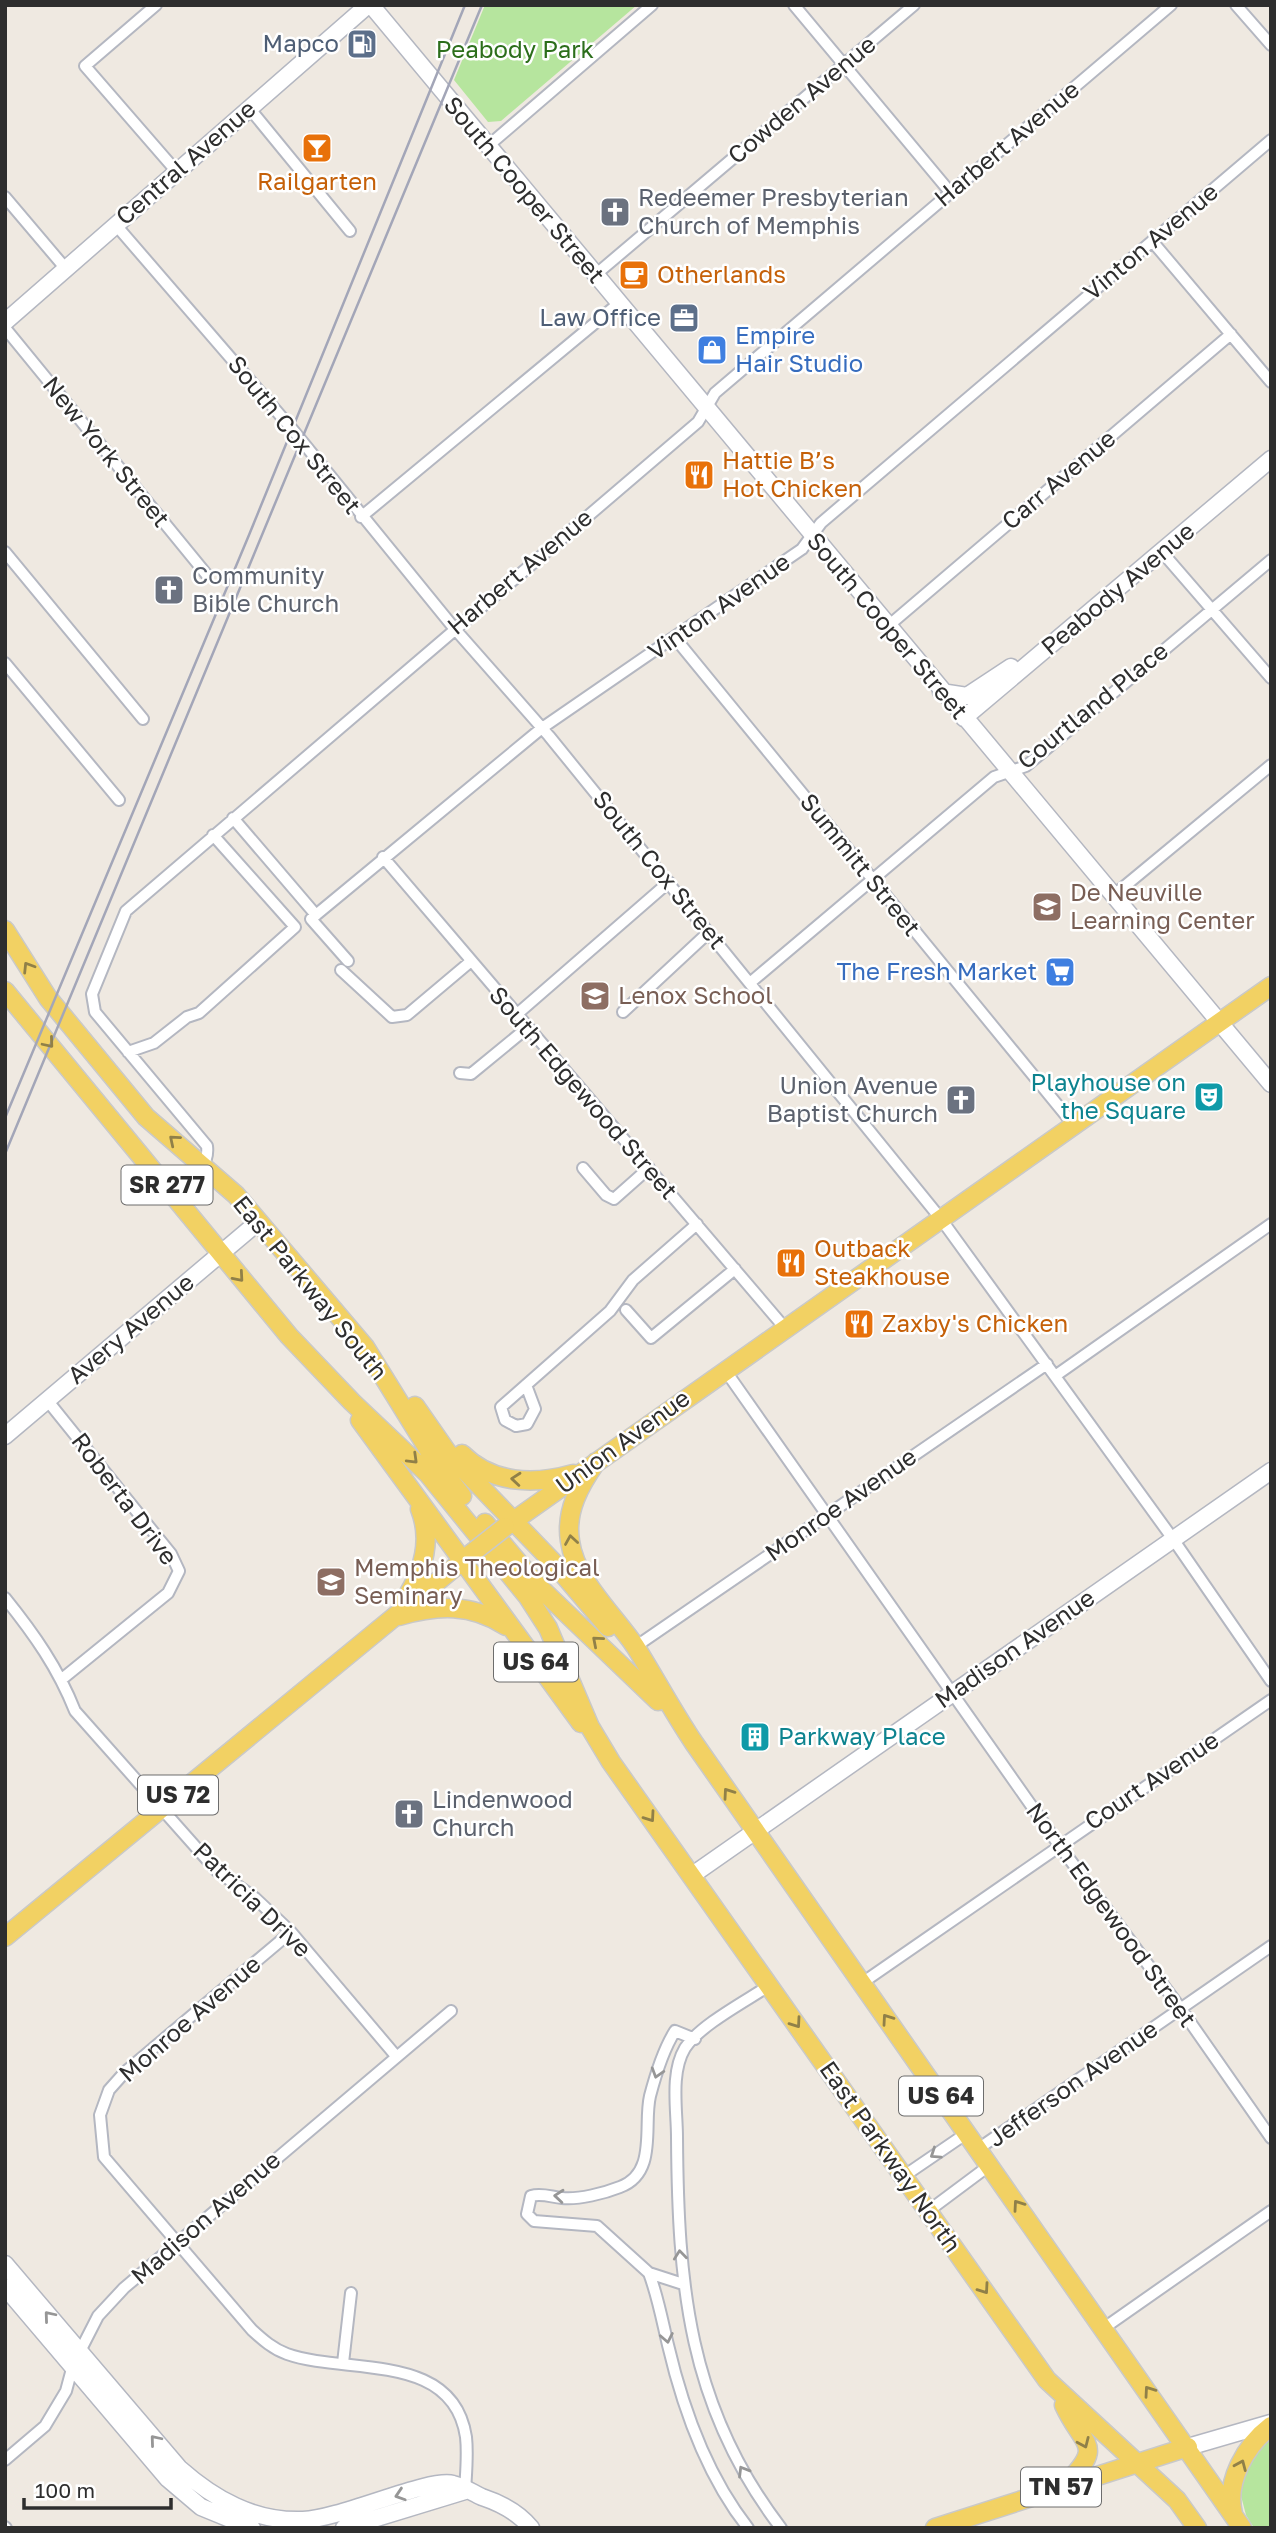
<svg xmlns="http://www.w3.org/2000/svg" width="1276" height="2533" font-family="'Golos Text',sans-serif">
<rect width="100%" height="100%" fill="#efe9e1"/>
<!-- green -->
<path fill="#b6e59e" d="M485,5H637L501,121L488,122L454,80Z
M1271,2437V2528H1254L1246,2515L1240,2492L1251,2453Z"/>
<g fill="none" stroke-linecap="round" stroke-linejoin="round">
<!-- street casing -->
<g stroke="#b4b7c1" stroke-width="14">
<path id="street" d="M156,5L85,66L177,172
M794,5L950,192
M1236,5L1271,45
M250,109L350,231
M488,146L652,5
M5,197L66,269
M115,224L292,429L454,628L549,736L941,1219L1173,1539L1271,1681
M1152,241L1271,382
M594,276L914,5
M5,328L207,575
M361,517L618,304
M5,552L143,719
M1162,552L1271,678
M887,627L1231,334
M675,638L1073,1124
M5,663L119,800
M233,818L316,915
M383,857L784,1327
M1114,895L1271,765
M348,961L311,919L542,728L802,549L821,523L1271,140
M341,970L392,1017L407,1015L470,962
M751,982L994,777L1026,766L1271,560
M623,1012L709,932
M516,1015L669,882
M128,1052L154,1043L187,1017L199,1013L295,927L213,835
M460,1073L471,1074L527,1028
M583,1168L606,1195L614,1199L649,1168
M170,1189C188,1175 210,1171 207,1146L95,1012L92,994L126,911L698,422L715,393L1171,5
M626,1310L651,1338L735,1269
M725,1370L1059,1845L1181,2009L1271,2138
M1055,1376L1271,1224
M526,1385L535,1409L527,1424L516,1426L505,1420L501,1407L610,1311L633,1280L697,1224
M47,1400L171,1554L179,1571L168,1593L62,1679
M5,1598C34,1634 58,1668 75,1711L217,1871L255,1898L291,1932L396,2056
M635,1647L1047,1364
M291,1932L125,2072L109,2090L100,2115L104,2157L252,2330C263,2340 273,2349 287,2354C347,2375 453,2351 466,2437C468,2455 466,2473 465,2491
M862,1983L1271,1700
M770,1985C746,2001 700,2025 685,2048C670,2073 677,2110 677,2137C678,2284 688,2407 781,2528
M978,2149L1271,1946
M904,2176L967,2133
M927,2212L990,2165
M649,2273C658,2297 662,2320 668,2345C683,2409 707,2476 748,2528
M683,2284L649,2273L597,2226L534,2221L527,2214L531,2196C542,2193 551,2197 562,2198C578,2200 605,2193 620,2187C658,2173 643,2125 650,2096C656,2073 663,2050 675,2031L695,2039
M1104,2328L1271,2211
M343,2363L351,2293
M5,2460L45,2426L66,2391L73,2365L98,2316L124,2288L451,2011
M5,2527L6,2528"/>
</g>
<!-- secondary casing -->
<g stroke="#b4b7c1" stroke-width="19">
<path id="secondary" d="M371,5L1271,1084
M5,322L368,5
M941,692L967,696L1011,667
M964,718L1271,459
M5,1436L258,1222
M691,1876L1271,1471
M5,2264L179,2468C214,2499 254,2522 303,2520C340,2519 430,2477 453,2484C463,2486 473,2493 482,2497C500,2503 519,2513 531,2528
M5,2287L168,2479L201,2507L252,2528
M1188,2447L1271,2423
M344,2528L465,2491"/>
</g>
<!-- primary casing -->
<g stroke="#c9c9c9" stroke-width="21">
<path id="primary" d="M5,930L48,998L146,1117L236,1195L365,1347L438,1465L462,1496
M5,991L289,1336L352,1402L428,1474L528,1597L548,1628L590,1727L611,1762L1047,2380L1177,2500L1197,2528
M415,1406L447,1452L552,1561L608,1627
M360,1420L581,1723
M462,1454C492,1484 534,1485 573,1474
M596,1462C580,1485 565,1511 570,1541C575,1580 614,1615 635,1646C655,1678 673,1712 694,1743L1242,2528
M485,1523L538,1586L658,1701
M505,1527L1271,986
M402,1604C422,1575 433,1542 420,1509
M399,1616C437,1605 471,1603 506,1626
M5,1937L472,1553
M1064,2405C1084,2448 1105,2444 1066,2484
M1233,2514C1225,2481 1246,2445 1271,2426
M935,2528L1188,2447"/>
</g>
<!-- street -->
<use href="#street" stroke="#fff" stroke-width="10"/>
<!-- secondary -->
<use href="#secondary" stroke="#fff" stroke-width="16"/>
<!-- primary -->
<use href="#primary" stroke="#f2d163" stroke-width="18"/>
<!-- rail -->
<path stroke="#a3a6b8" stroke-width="2.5" d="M5,1118L249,535L465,5
M5,1154L482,5"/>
<!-- primary-bridge casing -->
<g stroke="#c9c9c9" stroke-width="21" stroke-linecap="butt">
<path id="primary-bridge" d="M472,1553L505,1527"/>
</g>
<!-- primary-bridge -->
<use href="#primary-bridge" stroke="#f2d163" stroke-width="18"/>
</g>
<!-- one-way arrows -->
<defs><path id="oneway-chevron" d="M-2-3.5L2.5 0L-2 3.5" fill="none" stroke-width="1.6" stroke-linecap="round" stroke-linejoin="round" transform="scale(1.75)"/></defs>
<g stroke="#908048">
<use href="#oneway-chevron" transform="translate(28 967) rotate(-122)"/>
<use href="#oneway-chevron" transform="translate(49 1043) rotate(50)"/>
<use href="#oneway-chevron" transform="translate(174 1140) rotate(-140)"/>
<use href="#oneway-chevron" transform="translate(239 1277) rotate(49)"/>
<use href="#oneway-chevron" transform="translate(413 1459) rotate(44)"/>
<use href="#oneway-chevron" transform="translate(516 1479) rotate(-175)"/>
<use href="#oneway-chevron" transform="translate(571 1540) rotate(-99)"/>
<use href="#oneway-chevron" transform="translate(597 1641) rotate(-139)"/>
<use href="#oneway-chevron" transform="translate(728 1793) rotate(-125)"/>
<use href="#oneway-chevron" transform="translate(650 1817) rotate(55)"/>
<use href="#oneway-chevron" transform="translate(887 2019) rotate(-125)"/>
<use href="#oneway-chevron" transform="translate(796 2023) rotate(55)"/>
<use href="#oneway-chevron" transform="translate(1018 2205) rotate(-125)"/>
<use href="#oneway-chevron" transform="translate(984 2289) rotate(55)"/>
<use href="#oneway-chevron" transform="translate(1149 2391) rotate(-125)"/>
<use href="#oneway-chevron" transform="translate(1084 2443) rotate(66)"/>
<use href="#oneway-chevron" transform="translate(1241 2465) rotate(-67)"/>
</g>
<g stroke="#969696">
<use href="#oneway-chevron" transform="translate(657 2073) rotate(107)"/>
<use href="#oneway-chevron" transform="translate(935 2154) rotate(146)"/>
<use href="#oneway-chevron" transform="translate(559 2196) rotate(-175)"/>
<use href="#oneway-chevron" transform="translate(680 2255) rotate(-96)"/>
<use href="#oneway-chevron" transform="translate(49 2316) rotate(-130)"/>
<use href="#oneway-chevron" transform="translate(667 2338) rotate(79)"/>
<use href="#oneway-chevron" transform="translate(155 2440) rotate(-130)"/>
<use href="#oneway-chevron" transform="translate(743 2471) rotate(-121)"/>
<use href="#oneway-chevron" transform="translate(400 2495) rotate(162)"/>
</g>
<!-- icons -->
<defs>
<g id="fuel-square" transform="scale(1.575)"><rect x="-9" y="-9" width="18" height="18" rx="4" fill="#5c6f8a" stroke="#fff"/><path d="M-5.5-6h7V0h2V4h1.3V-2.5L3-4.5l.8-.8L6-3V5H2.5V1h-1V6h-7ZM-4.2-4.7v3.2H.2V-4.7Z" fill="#fff"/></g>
<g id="bar-square" transform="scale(1.575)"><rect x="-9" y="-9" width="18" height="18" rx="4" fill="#e8710a" stroke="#fff"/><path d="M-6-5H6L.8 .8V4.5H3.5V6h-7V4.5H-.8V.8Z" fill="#fff"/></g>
<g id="church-square" transform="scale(1.575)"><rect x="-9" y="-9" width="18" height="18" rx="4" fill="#6b7280" stroke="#fff"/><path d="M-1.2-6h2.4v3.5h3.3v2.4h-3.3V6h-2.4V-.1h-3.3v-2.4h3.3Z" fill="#fff"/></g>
<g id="cafe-square" transform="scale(1.575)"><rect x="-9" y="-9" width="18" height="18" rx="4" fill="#e8710a" stroke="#fff"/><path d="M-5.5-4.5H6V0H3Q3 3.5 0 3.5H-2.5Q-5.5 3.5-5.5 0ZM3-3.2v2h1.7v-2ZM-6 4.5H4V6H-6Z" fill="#fff"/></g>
<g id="office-square" transform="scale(1.575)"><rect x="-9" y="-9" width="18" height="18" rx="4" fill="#5c6f8a" stroke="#fff"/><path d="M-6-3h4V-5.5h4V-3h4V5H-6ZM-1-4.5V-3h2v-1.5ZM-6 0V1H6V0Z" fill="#fff"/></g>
<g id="shop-square" transform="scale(1.575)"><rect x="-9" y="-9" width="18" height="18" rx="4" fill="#3f7fe0" stroke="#fff"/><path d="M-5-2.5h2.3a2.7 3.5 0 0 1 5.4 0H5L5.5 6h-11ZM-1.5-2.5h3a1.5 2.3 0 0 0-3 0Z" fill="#fff"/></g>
<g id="restaurant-square" transform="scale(1.575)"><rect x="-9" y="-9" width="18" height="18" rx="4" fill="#e8710a" stroke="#fff"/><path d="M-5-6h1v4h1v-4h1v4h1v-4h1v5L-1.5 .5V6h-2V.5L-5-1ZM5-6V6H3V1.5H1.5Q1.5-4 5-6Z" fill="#fff"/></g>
<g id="school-square" transform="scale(1.575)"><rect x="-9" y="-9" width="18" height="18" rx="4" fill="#8d6e63" stroke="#fff"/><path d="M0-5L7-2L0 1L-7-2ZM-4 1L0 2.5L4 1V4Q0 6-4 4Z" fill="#fff"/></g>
<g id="supermarket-square" transform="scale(1.575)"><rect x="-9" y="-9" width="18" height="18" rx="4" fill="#3f7fe0" stroke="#fff"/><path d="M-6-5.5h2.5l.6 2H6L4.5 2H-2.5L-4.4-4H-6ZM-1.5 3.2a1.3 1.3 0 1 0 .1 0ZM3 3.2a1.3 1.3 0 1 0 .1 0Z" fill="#fff"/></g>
<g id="theatre-square" transform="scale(1.575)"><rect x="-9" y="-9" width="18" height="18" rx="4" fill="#0f9aa8" stroke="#fff"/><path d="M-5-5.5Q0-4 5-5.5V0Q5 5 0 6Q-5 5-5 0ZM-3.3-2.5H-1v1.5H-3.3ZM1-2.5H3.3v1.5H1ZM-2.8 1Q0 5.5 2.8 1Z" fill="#fff"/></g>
<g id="university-square" transform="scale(1.575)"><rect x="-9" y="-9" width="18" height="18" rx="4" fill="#8d6e63" stroke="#fff"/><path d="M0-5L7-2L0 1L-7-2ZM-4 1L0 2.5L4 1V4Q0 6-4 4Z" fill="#fff"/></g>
<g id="building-square" transform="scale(1.575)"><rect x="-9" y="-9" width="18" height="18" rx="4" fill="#0f9aa8" stroke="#fff"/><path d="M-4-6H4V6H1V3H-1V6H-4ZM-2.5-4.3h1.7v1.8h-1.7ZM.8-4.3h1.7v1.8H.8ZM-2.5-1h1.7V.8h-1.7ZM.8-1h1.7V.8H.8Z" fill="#fff"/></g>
</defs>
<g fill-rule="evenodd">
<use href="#fuel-square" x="362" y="44"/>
<use href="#bar-square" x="317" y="148"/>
<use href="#church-square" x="615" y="212"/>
<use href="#cafe-square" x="634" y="275"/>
<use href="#office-square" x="684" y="318"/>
<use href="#shop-square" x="712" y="350"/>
<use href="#restaurant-square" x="699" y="475"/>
<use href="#church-square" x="169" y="590"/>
<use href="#school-square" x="1047" y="907"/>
<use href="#supermarket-square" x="1060" y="972"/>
<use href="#school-square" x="595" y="996"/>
<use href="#theatre-square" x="1209" y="1097"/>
<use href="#church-square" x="961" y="1100"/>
<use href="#restaurant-square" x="791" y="1263"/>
<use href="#restaurant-square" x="859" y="1324"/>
<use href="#university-square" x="331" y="1582"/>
<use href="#building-square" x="755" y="1737"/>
<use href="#church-square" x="409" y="1814"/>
</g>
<g text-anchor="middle" stroke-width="5" stroke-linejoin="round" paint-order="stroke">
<!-- shield labels -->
<g fill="#fff" stroke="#6d6d6d" stroke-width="2">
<rect x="121.5" y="1165.5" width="91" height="39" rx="5"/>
<rect x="494" y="1642.5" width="84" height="39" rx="5"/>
<rect x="138" y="1775.5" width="80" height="39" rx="5"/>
<rect x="899" y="2076.5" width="84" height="39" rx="5"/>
<rect x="1021" y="2467.5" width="80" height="39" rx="5"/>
</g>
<g font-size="23" font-weight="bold" fill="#2e2e2e">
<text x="167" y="1193">SR 277</text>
<text x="536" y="1670">US 64</text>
<text x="178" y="1803">US 72</text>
<text x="941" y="2104">US 64</text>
<text x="1061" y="2495">TN 57</text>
</g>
<!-- service labels -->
<g font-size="24" fill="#4e5e75" stroke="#fff" text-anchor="end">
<text x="339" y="52">Mapco</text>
<text x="661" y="326">Law Office</text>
</g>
<!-- park labels -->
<g font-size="24" fill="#2c6e1b" stroke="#fff">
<text x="515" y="58">Peabody Park</text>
</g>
<!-- street labels -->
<g font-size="24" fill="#2e2e2e" stroke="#fff">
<text transform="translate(802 100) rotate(-40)" y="8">Cowden Avenue</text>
<text transform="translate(1007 144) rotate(-40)" y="8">Harbert Avenue</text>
<text transform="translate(186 163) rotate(-41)" y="8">Central Avenue</text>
<text transform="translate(524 190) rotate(50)" y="8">South Cooper Street</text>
<text transform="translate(1151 242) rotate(-40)" y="8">Vinton Avenue</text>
<text transform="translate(294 435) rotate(51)" y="8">South Cox Street</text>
<text transform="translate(106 452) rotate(51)" y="8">New York Street</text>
<text transform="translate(1059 480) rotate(-40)" y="8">Carr Avenue</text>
<text transform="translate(520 572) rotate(-40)" y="8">Harbert Avenue</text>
<text transform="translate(1118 589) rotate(-40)" y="8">Peabody Avenue</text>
<text transform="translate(719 607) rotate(-35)" y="8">Vinton Avenue</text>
<text transform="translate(887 626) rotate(50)" y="8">South Cooper Street</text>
<text transform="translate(1093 706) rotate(-39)" y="8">Courtland Place</text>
<text transform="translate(860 865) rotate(51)" y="8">Summitt Street</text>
<text transform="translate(659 870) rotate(51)" y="8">South Cox Street</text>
<text transform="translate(583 1093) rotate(49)" y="8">South Edgewood Street</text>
<text transform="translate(310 1288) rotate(51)" y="8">East Parkway South</text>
<text transform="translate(131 1329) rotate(-40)" y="8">Avery Avenue</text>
<text transform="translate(623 1442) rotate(-36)" y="8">Union Avenue</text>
<text transform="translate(124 1499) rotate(53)" y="8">Roberta Drive</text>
<text transform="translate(841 1505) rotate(-35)" y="8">Monroe Avenue</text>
<text transform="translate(1015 1649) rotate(-35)" y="8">Madison Avenue</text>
<text transform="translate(1152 1781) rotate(-34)" y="8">Court Avenue</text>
<text transform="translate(252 1900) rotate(44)" y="8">Patricia Drive</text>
<text transform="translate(1111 1915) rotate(54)" y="8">North Edgewood Street</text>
<text transform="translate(190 2019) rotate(-41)" y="8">Monroe Avenue</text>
<text transform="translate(1073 2084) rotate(-35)" y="8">Jefferson Avenue</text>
<text transform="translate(890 2157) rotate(55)" y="8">East Parkway North</text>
<text transform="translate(206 2218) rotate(-41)" y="8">Madison Avenue</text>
</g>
<!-- food labels -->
<g font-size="24" fill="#c56008" stroke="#fff" text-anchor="start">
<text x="317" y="190" text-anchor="middle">Railgarten</text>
<text x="657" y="283">Otherlands</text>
<text x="722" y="469">Hattie B’s<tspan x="722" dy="28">Hot Chicken</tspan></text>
<text x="814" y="1257">Outback<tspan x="814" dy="28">Steakhouse</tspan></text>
<text x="882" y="1332">Zaxby's Chicken</text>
</g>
<!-- worship labels -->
<g font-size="24" fill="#5b616d" stroke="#fff" text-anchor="start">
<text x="638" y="206">Redeemer Presbyterian<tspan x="638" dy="28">Church of Memphis</tspan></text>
<text x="192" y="584">Community<tspan x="192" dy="28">Bible Church</tspan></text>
<text x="938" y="1094" text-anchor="end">Union Avenue<tspan x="938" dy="28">Baptist Church</tspan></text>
<text x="432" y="1808">Lindenwood<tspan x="432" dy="28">Church</tspan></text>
</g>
<!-- shop labels -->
<g font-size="24" fill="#366cbe" stroke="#fff" text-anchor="start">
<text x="735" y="344">Empire<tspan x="735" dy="28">Hair Studio</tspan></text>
<text x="1037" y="980" text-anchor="end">The Fresh Market</text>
</g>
<!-- education labels -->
<g font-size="24" fill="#785e54" stroke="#fff" text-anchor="start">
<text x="1070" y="901">De Neuville<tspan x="1070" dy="28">Learning Center</tspan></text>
<text x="618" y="1004">Lenox School</text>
<text x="354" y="1576">Memphis Theological<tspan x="354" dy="28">Seminary</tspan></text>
</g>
<!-- culture labels -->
<g font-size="24" fill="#0d838f" stroke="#fff" text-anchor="end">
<text x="1186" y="1091">Playhouse on<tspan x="1186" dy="28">the Square</tspan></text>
<text x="778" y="1745" text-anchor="start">Parkway Place</text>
</g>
</g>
<!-- border -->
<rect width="1276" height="2533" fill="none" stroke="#2e2e2e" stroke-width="14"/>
<!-- scale -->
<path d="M24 2498v10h147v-10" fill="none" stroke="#2e2e2e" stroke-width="3.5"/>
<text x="35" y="2498" font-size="21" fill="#2e2e2e" stroke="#ffffff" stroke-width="5" paint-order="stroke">100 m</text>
</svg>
